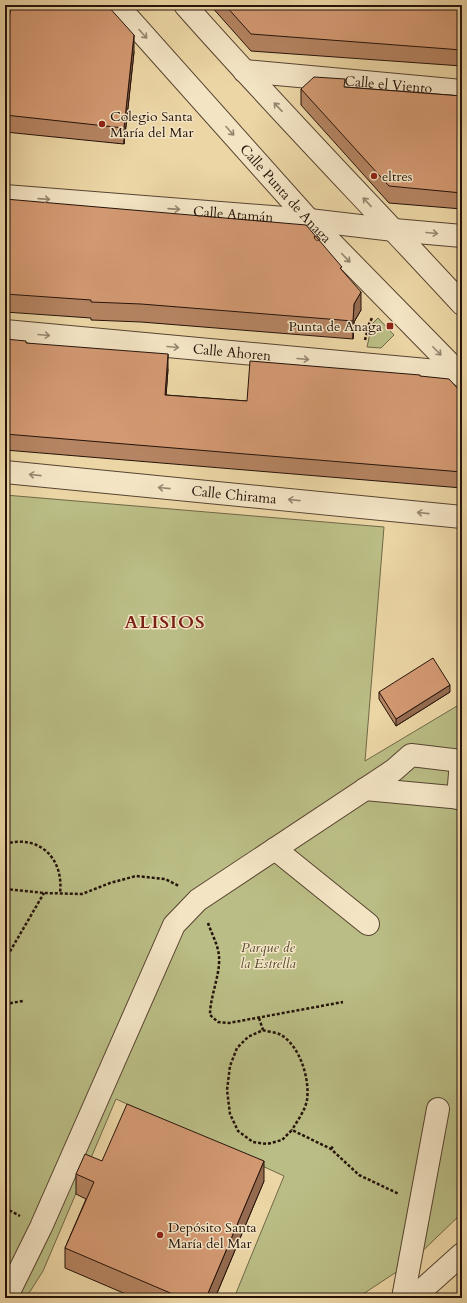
<svg xmlns="http://www.w3.org/2000/svg" width="467" height="1303" font-family="Cardo,serif">
<rect width="100%" height="100%" fill="#ecd6a5"/>
<filter id="stains"><feTurbulence type="fractalNoise" baseFrequency=".005" numOctaves="4"/><feColorMatrix values="0 0 0 0 .2 0 0 0 0 .09 0 0 0 0 .02 0 0 0 .5 -.17"/></filter>
<radialGradient id="worn" r=".72"><stop offset=".6" stop-color="#630" stop-opacity="0"/><stop offset="1" stop-color="#630" stop-opacity=".3"/></radialGradient>
<!-- green -->
<path fill="#babd85" stroke="#706848" d="M378,318L394,335L381,348L367,347L372,324Z
M5,495L384,527L365,761L462,703V1213L410,1263L357,1298H234L284,1176L116,1099L43,1271L26,1298H5Z"/>
<g fill="none" stroke-linecap="round" stroke-linejoin="round">
<!-- street casing -->
<g stroke="#574431" stroke-width="24">
<g id="street">
<path id="s1" d="M117,5L309,220L462,376"/>
<path d="M185,5C275,107 370,204 462,304"/>
<path id="s2" d="M244,71L462,91"/>
<path id="s3" d="M5,196L309,220L394,230L462,236"/>
<path id="s4" d="M5,331L459,373"/>
<path id="s5" d="M5,472L462,517"/>
<path d="M365,789L462,798"/>
<path d="M275,849L368,924"/>
<path d="M6,1298L41,1227L174,925L198,900L394,770L411,755L461,761L458,798"/>
<path d="M403,1298L438,1109"/>
<path d="M413,1298L462,1254"/>
</g>
</g>
<!-- path -->
<path stroke="#25130a" stroke-width="2.5" stroke-dasharray="3 2" stroke-linecap="butt" d="M365,340L369,324L372,318
M5,844C40,834 64,859 60,893
M5,889L44,893L82,894L110,883L136,876L165,879L179,886
M208,923C211,932 216,941 218,950C223,970 210,994 210,1015L218,1022L229,1023L343,1002
M5,960L44,893
M5,1004L23,1001
M259,1018L263,1030L248,1037L237,1048L230,1066L227,1090L230,1114L238,1131L253,1142L267,1144L282,1140L292,1130L331,1149L359,1175L399,1194
M263,1030C268,1032 276,1032 281,1035C300,1046 310,1079 307,1100C305,1111 297,1121 292,1130
M5,1057L10,1058
M331,1149L334,1145
M5,1208L20,1216"/>
<!-- street -->
<use href="#street" stroke="#f3e4c4" stroke-width="22"/>
</g>
<!-- wall -->
<path fill="#b58462" stroke="#25130a" d="M5,5H107L134,52L124,144L5,132V38L9,19Z
M210,5H462V66L251,51Z
M345,87L462,96V209L389,203L301,105V89Z
M5,199L342,270L361,310L354,322L353,339L141,322L91,320V318L5,312Z
M5,339L168,369L166,395L247,401L420,376L462,393V488L5,450Z
M379,692H450L396,726L379,699Z
M102,1161L264,1181L215,1298H135L65,1268V1248L86,1199L76,1194V1174Z"/>
<!-- shaded-wall -->
<path fill="#946b50" stroke="#25130a" d="M134,35V52L124,144V128Z
M361,292V310L354,322L353,339V321L354,304Z
M168,354V369L165,411V395Z
M450,685V692L396,726V719Z
M264,1161V1181L215,1298H206Z"/>
<!-- building -->
<path fill="#d39972" stroke="#25130a" d="M10,5H107L134,35L124,128L5,115V38L11,8Z
M225,5H462V50L251,34Z
M314,77L345,79L344,87L462,96V193L389,186L301,89Z
M5,199L306,225L342,267L340,268L361,292L354,304L353,321L141,304L91,302V300L5,294Z
M5,339L26,341V343L168,354L165,395L247,401L250,361L420,375V376L449,379L462,393V472L5,434Z
M433,658L450,685L396,719L379,692Z
M127,1104L264,1161L206,1298H182L65,1248L94,1182L76,1174L85,1154L102,1161Z"/>
<!-- one-way arrows -->
<defs><path id="oneway-shaft" d="M-6 0H5M1.5-3L5.5 0L1.5 3" fill="none" stroke-width="1.6" stroke-linecap="round" stroke-linejoin="round"/></defs>
<g stroke="#968670">
<use href="#oneway-shaft" transform="translate(143 34) rotate(48)"/>
<use href="#oneway-shaft" transform="translate(278 107) rotate(-133)"/>
<use href="#oneway-shaft" transform="translate(230 131) rotate(48)"/>
<use href="#oneway-shaft" transform="translate(44 199) rotate(4)"/>
<use href="#oneway-shaft" transform="translate(367 202) rotate(-133)"/>
<use href="#oneway-shaft" transform="translate(174 209) rotate(4)"/>
<use href="#oneway-shaft" transform="translate(432 233) rotate(5)"/>
<use href="#oneway-shaft" transform="translate(346 258) rotate(46)"/>
<use href="#oneway-shaft" transform="translate(44 335) rotate(5)"/>
<use href="#oneway-shaft" transform="translate(173 347) rotate(5)"/>
<use href="#oneway-shaft" transform="translate(437 351) rotate(45)"/>
<use href="#oneway-shaft" transform="translate(303 359) rotate(5)"/>
<use href="#oneway-shaft" transform="translate(35 475) rotate(-174)"/>
<use href="#oneway-shaft" transform="translate(164 488) rotate(-174)"/>
<use href="#oneway-shaft" transform="translate(294 500) rotate(-174)"/>
<use href="#oneway-shaft" transform="translate(423 513) rotate(-174)"/>
</g>
<!-- markers -->
<g fill="#8f2418" stroke="#f3e4c4" stroke-width="1.5">
<circle cx="102" cy="124" r="4"/>
<circle cx="374" cy="176" r="4"/>
<rect x="386" y="322" width="8" height="8" rx="2"/>
<circle cx="160" cy="1235" r="4"/>
</g>
<g text-anchor="middle" stroke-width="3" stroke-linejoin="round" paint-order="stroke">
<!-- street labels -->
<g font-size="14" fill="#25130a" stroke="#f3e4c4">
<text dy="5" stroke="none"><textPath href="#s2" startOffset="145">Calle el Viento</textPath></text>
<text dy="5" stroke="none"><textPath href="#s1" startOffset="253">Calle Punta de Anaga</textPath></text>
<text dy="5" stroke="none"><textPath href="#s3" startOffset="229">Calle Atamán</textPath></text>
<text dy="5" stroke="none"><textPath href="#s4" startOffset="228">Calle Ahoren</textPath></text>
<text dy="5" stroke="none"><textPath href="#s5" startOffset="230">Calle Chirama</textPath></text>
</g>
<!-- poi labels -->
<g font-size="14" fill="#25130a" stroke="#f3e4c4" text-anchor="start">
<text x="110" y="121">Colegio Santa<tspan x="110" dy="16">María del Mar</tspan></text>
<text x="382" y="181">eltres</text>
<text x="382" y="331" text-anchor="end">Punta de Anaga</text>
<text x="168" y="1232">Depósito Santa<tspan x="168" dy="16">María del Mar</tspan></text>
</g>
<!-- park labels -->
<g font-size="14" font-style="italic" fill="#594e35" stroke="#f3e4c4">
<text x="268" y="952">Parque de<tspan x="268" dy="16">la Estrella</tspan></text>
</g>
<!-- district labels -->
<g font-size="18" font-weight="bold" letter-spacing="1" fill="#7a1f14" stroke="#f3e4c4">
<text x="165" y="628">ALISIOS</text>
</g>
</g>
<!-- margin -->
<rect width="467" height="1303" fill="none" stroke="#ecd6a5" stroke-width="20"/>
<rect x="6" y="6" width="455" height="1291" fill="none" stroke="#25130a" stroke-width="2"/>
<rect x="10" y="10" width="447" height="1283" fill="none" stroke="#25130a"/>
<rect width="100%" height="100%" filter="url(#stains)"/>
<rect width="100%" height="100%" fill="url(#worn)"/>
</svg>
